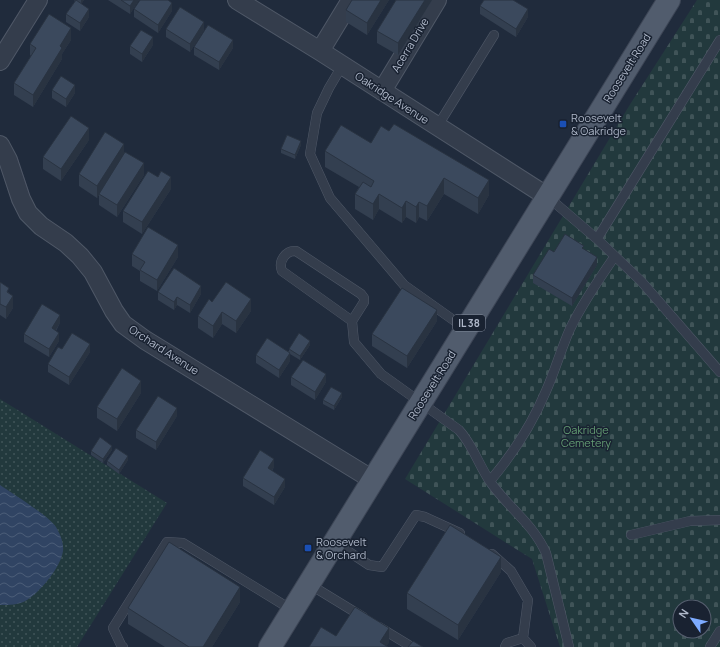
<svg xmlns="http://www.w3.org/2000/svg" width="720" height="647" font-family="Manrope,sans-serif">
<defs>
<pattern id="grass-dots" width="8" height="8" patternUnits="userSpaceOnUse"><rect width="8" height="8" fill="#22393d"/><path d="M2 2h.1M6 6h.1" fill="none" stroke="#405458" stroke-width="1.8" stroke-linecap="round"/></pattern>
<pattern id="cemetery-stones" width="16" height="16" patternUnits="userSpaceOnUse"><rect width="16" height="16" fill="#22393d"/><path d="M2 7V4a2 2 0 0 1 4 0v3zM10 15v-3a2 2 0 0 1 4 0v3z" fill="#405458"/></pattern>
<pattern id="water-waves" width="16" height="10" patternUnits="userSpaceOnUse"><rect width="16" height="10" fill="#304463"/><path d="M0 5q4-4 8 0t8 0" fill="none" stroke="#4b5d78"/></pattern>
</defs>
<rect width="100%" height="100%" fill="#202b3c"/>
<!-- grass -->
<path fill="url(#grass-dots)" d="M0,399L167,503L77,647H0Z"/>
<!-- cemetery -->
<path fill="url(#cemetery-stones)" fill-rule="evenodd" d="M697,0H720V647H560L532,559L405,479L629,106ZM680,607H704V631H680Z"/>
<!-- water -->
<path fill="url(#water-waves)" d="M0,485C13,494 49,516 56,527C60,534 64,543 63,551C61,567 40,592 27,600C19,605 9,605 0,605Z"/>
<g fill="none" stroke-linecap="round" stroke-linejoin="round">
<!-- lane casing -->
<g stroke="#4f5867" stroke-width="10">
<path id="lane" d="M342,66L329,88L317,113L310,154L330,198L404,285L466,329
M437,127L494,35
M548,197L597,239L641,281L720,372
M597,239L720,40
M352,321L282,271C278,261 286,250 296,251L361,294L364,298V302L352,321L354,342L381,374L459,430C473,445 479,466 491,483C509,508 533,524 546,553L569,647
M490,481C513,454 532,424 546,391C555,371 561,349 570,329C582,304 599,279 615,256
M631,535L690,521L720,520
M334,542L369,565L382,567L416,515L425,517L460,533
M492,554L511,571L528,600L523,638
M309,584L363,617
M379,627L412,647
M123,647L121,645L113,628L167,542L183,543L292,610
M505,647L507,643L523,638L531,647
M710,647L720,631"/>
</g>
<!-- street casing -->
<g stroke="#4f5867" stroke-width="20">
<path id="street" d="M237,0L320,51L548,197
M320,51L351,0
M0,61L38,0
M382,91L437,0
M0,145L8,160L21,199L28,213L41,226L66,243L80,256L93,272L114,311L123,324L145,340L373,480"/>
</g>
<!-- primary casing -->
<g stroke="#3d4656" stroke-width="24">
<path id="primary" d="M270,647L669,0"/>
</g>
<!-- lane -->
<use href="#lane" stroke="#343d4c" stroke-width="9"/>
<!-- street -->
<use href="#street" stroke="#343d4c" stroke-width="18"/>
<!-- primary -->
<use href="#primary" stroke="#515c6d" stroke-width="22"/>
</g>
<!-- wall -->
<path fill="#333f50" d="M74,0H84L81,4L89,17L80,31L66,22V14L75,1Z
M108,0H139L130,14Z
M389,0L367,35L346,22V10Z
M396,0H432L398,55L377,43V31Z
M480,6L528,17L516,37L480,14Z
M134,9L172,11L158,33L134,17Z
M166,29L204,30L190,52L166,37Z
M71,40L62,54V59L33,107L14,95V83L31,56L30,55V44Z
M153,45L142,62L130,54V46Z
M194,47L233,48L219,70L194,55Z
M52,90L75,93L66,107L52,98Z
M89,140L61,181L43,169V157Z
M371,143L489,195L478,214L444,194L427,221L419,217L416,223L406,217L402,223L379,209L373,220L355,209V194L359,187L325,167V151Z
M301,145L295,159L281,153V149Z
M124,154L144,175L117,217L99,205V195L97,198L79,186V174Z
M171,189L142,234L123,222V211Z
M584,249L597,265L572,306L533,283V275L554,252Z
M132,254L178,257L157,291L140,281V271L132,266Z
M0,282L9,293L13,308L6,319L0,315Z
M158,292L201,294L190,313L177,305L174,310L158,300Z
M212,302L251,311L236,333L222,324L213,338L198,328V316Z
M437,321L407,368L372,346V334Z
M60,323L56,331L59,341L49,357L24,342V334Z
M310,345L300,360L290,354V361L279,378L256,363V355L289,351V349Z
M62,349L90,352L69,385L48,372V364Z
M291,377L326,382L315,400L291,385Z
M141,393L117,431L97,418V407Z
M342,397L334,410L323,404V400Z
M177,416L156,450L136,438V430Z
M112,450L103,463L91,455V451Z
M128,460L119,474L107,465V461Z
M274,467L272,471L285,487L274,505L243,486V478Z
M501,572L458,640L407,609V593Z
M240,602L212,647H165L128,624V608Z"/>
<!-- shaded-wall -->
<path fill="#293341" d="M81,0H84L81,5Z
M134,0H139L130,14V6Z
M381,0H389L367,35V23Z
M425,0H432L398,55V43Z
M172,3V11L158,33V25Z
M89,9V17L80,31V23Z
M528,9V17L516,37V29Z
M204,22V30L190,52V44Z
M71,28V40L62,54V59L33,107V95L60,46Z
M153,37V45L142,62V54Z
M233,40V48L219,70V62Z
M75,85V93L66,107V99Z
M89,128V140L61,181V169Z
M301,141V145L295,159V155Z
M124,144V156L99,194V195L97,198V186Z
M144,163V175L117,217V205Z
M171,177V189L142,234V222Z
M444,178V194L427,221V206Z
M489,180V195L478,214V198Z
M379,194V209L373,220V204Z
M406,201V217L402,223V208Z
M419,202V217L416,223V207Z
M178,245V257L157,291V280Z
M597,257V265L572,306V298Z
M201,286V294L190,313V305Z
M13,296V308L6,319V307Z
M177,297V305L174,310V302Z
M251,299V311L236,333V321Z
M437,310V321L407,368V356Z
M222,312V324L213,338V326Z
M60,315V323L52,336V328Z
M59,333V341L49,357V349Z
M310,341V345L300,360V356Z
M90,344V352L69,385V377Z
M290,353V361L279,378V370Z
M326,374V382L315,400V392Z
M141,381V393L117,431V419Z
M342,393V397L334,410V406Z
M177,408V416L156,450V442Z
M112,446V450L103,463V459Z
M128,456V460L119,474V470Z
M274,459V467L268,476V468Z
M285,479V487L274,505V497Z
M501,557V572L458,640V625Z
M240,587V602L212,647H203Z
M389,628V643L386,647L380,642Z"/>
<!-- building -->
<path fill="#3b495d" stroke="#293341" d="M76,0L89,9L80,23L66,14Z
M121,0H134L130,6Z
M140,0H168L172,3L158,25L134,9Z
M352,0H381L367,23L346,10Z
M396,0H425L398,43L377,31Z
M484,0H513L528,9L516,29L480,6Z
M180,7L204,22L190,44L166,29Z
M49,14L71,28L60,46L62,48L33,95L14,83L36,48L30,44Z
M208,25L233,40L219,62L194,47Z
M141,30L153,37L142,54L130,46Z
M61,76L75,85L66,99L52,90Z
M71,116L89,128L61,169L43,157Z
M394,124L489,180L478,198L444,178L427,206L419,202L416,207L406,201L402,208L379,194L373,204L355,194L363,182L371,187L374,181L325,151L341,125L371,143L381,126L389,131Z
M105,132L124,144L97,186L79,174Z
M287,135L301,141L295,155L281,149Z
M125,152L144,163L117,205L99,194Z
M148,171L158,177L161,171L171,177L142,222L123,211Z
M148,227L178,245L157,280L140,270L145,262L132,254Z
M565,234L584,246L582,248L597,257L572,298L533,275L549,249L554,252Z
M174,268L201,286L190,305L177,297L174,302L158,292Z
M0,282L9,288L7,292L13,296L6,307L0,304Z
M226,282L251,299L236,321L222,312L213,326L198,316L209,299L212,302Z
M402,288L437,310L407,356L372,334Z
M42,304L60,315L52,328L59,333L49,349L24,334Z
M72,333L90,344L69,377L48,364L58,347L62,349Z
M299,333L310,341L300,356L289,349Z
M267,338L290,353L279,370L256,355Z
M303,360L326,374L315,392L291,377Z
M122,368L141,381L117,419L97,407Z
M331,387L342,393L334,406L323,400Z
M158,396L177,408L156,442L136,430Z
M100,437L112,446L103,459L91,451Z
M116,448L128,456L119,470L107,461Z
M260,450L274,459L268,468L285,479L274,497L243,478Z
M450,525L501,557L458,625L407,593Z
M169,542L240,587L203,647H189L128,608Z
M355,607L389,628L380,642L388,647H309L321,627L336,636Z
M413,641L423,647H408Z"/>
<!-- markers -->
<g fill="#1a4fb4" stroke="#192231" stroke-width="1.5">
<rect x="559" y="120" width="8" height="8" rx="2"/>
<rect x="304" y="544" width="8" height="8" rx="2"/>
</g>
<g text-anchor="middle" stroke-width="3" stroke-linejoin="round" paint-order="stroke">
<!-- shield labels -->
<rect fill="#192231" stroke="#828b9b" stroke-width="1" x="453" y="315" width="32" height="16" rx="3"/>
<g font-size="10" font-weight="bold" fill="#afb8c9">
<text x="469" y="327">IL 38</text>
</g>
<!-- street labels -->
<g font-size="11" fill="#afb8c9" stroke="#192231">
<text transform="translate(410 45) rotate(-59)" y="4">Acerra Drive</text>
<text transform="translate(627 68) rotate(-58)" y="4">Roosevelt Road</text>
<text transform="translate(392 98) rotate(33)" y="4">Oakridge Avenue</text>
<text transform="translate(164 350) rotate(33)" y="4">Orchard Avenue</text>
<text transform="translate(432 385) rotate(-58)" y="4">Roosevelt Road</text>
</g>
<!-- poi labels -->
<g font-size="11" fill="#afb8c9" stroke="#192231" text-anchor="start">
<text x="571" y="122">Roosevelt<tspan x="571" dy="13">&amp; Oakridge</tspan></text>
<text x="316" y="546">Roosevelt<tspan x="316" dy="13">&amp; Orchard</tspan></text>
</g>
<!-- park labels -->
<g font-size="11" fill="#639c72" stroke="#192231">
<text x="586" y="434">Oakridge<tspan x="586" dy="13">Cemetery</tspan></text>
</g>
</g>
<!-- north arrow -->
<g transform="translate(692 619) rotate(304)"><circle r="19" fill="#192231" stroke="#555e6e"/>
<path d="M0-3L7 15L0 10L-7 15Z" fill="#7dabff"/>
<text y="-6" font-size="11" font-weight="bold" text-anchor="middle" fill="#afb8c9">N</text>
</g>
</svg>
